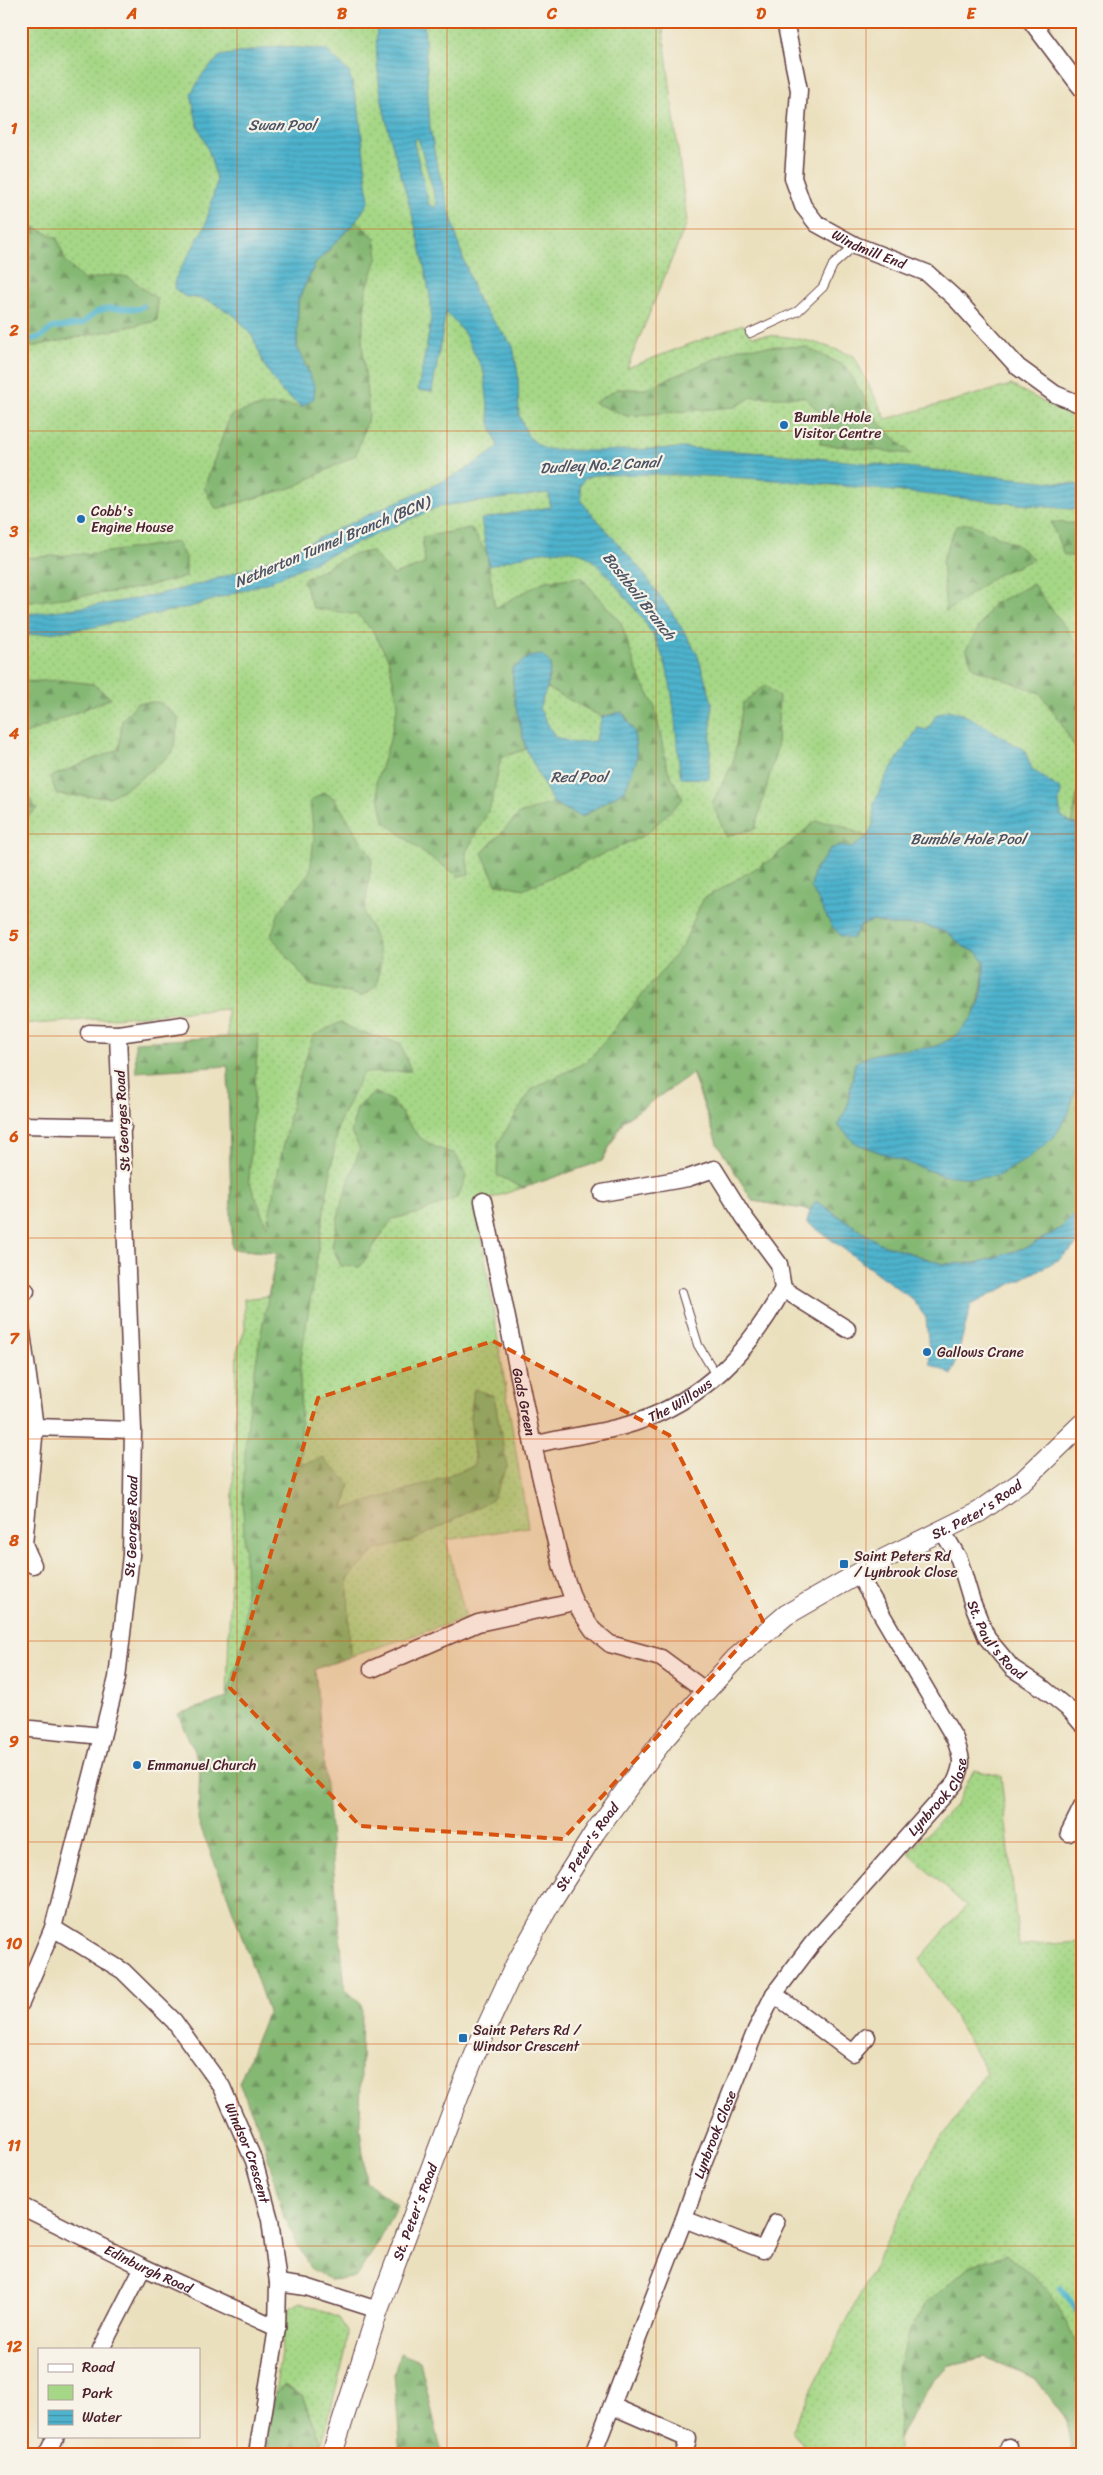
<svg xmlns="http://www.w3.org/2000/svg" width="1103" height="2475" font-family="Sriracha,sans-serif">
<defs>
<pattern id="green-dots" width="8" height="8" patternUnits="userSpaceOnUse" patternTransform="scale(1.25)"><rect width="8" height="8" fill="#a5d786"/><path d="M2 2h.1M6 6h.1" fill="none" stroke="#90b874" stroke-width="1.8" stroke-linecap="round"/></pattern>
<pattern id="forest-firs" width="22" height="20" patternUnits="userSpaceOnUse" patternTransform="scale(1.25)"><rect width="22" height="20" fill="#84b873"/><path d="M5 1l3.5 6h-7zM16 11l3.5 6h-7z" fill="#6e955f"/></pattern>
<pattern id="water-rules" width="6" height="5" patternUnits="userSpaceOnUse" patternTransform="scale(1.25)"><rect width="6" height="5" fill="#4eb3cd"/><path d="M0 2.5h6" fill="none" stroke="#4391a7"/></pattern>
</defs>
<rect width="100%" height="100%" fill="#f7f3e8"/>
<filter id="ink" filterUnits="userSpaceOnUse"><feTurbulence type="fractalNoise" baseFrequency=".02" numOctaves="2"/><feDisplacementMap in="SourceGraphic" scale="10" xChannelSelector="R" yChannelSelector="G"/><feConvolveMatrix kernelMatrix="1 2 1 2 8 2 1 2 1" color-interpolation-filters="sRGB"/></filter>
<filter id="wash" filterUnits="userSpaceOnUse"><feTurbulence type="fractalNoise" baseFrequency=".0096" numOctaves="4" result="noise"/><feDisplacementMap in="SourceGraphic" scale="20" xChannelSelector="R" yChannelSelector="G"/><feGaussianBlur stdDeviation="1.12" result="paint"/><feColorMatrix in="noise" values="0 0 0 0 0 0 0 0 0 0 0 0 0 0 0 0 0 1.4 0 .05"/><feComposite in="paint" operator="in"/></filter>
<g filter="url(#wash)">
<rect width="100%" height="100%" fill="#ebe0be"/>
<!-- green -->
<path fill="url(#green-dots)" stroke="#787b58" d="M21,21H662L687,222L627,368L743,324L752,336C788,333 820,343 854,356L886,419L1011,385L1076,419L1082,420V1207L816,1201L810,1210L753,1201L717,1143L692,1073L623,1121L602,1161L483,1201L477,1209L528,1527L446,1540L466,1618L227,1698L237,1351L245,1329L244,1299L268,1296L277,1253L232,1249L227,1009L21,1025Z
M974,1770L1001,1776L1019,1946L1082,1942V2454H1070L1071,2446L1065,2417L1035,2378L985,2357L950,2365L933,2379L899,2437V2454H812L791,2431L931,2154L987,2072L920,1959L966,1906L908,1853L956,1804Z
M301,2302L339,2318L347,2331L346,2350L322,2444L302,2396L284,2385L275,2393L285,2323L290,2308Z"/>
<!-- forest -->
<path fill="url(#forest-firs)" stroke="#676c4f" d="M21,221L57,238L66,262L84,280L111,275L129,277L157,299V321L21,349Z
M356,221L375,238L378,256L366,291L362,340L369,416L356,455L294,487L216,509L204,488L230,416C255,406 276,402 302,407L308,367L297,347L298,300L315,264Z
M778,346L806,347L846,367L880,424L911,454L820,444L821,414L804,397H752L735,407L627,416L594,403L617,389H645L739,348Z
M1051,522L1082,524V557L1064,555Z
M969,523L1015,544L1034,559L995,576L946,612L942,561L956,526Z
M471,528L487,554L495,608L545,581L581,577L621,623L637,671L655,707L667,768L683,799L645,835L525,889L496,884L482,853L519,814L553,803L582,817L625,790L622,712L602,717L547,688L551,664L512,670L515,703L526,749L501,758L490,808L466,852L469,874L459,876L425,854L384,821L376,782L390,740L398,704L388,658L372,630L358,615L313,608L303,580L348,556L371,551L393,575L425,564L422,537Z
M177,542L186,559V577L129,590L21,603V558L101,553Z
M1033,584L1082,650V824H1072L1080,777L1078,753L1059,720L1040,693L973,668L966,649L993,604Z
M61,680L93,684L111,698L21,736V682Z
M765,685L779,697L777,748L755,829L726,836L712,803L733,763L743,703Z
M159,702L179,718L173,752L136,782L110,797L57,795L50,777L119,749L122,720L137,703Z
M22,789L37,809L21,821V790Z
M324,792L335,799L372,858L364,914L374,934L381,959L377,985L363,996L310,985L271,936L279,912L310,871L314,838L310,801Z
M816,821L838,824L867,837L852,849L839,846L830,849C817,870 821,903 831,925L860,926L873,921L890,925H924L948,933L964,947L977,952L984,961C982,1003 975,1034 930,1048C916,1052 899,1049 884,1052C875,1053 865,1059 855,1063L847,1108L838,1125L855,1143L941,1175L1076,1089L1078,1067L1082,1065V1207L1061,1228L1030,1246L977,1263L943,1264L879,1243L816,1201L810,1210L753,1201L717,1143L693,1073L623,1121L602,1161L523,1188L497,1175L498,1143L532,1089L588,1061L683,945L703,899L770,860Z
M341,1022L356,1031L400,1043L411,1071L363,1073L338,1125L300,1364L301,1465L323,1458L350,1484L344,1509L426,1484L475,1465L470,1417L474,1389L494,1396L507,1467L492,1500L413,1541L376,1550L348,1579L350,1657L315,1669L345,1989L362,2005L360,2127L366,2182L397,2205L378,2244L355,2278L330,2280L310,2268L284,2218L263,2138L239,2083L268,2011L226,1891L198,1821L200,1765L178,1714L227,1698C233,1675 243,1649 245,1625C248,1575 241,1524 244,1473C247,1399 262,1326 277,1253L232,1249L228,1066L136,1072L135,1042L258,1035L249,1180L267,1226L293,1098L313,1036Z
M375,1092L392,1101L419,1137L437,1148L455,1154L467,1175L458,1197L420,1213L392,1219L360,1267L341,1266L332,1246L340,1208L360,1148L351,1133L357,1108Z
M1007,2254L1051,2293L1082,2353V2454H1070L1071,2446L1065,2417L1035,2378L985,2357L950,2365L933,2379L899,2437L897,2370L909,2331L925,2305L969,2266Z
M400,2353L420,2361L442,2454H401L394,2374Z
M284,2385L302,2396L322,2444L320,2454H264L275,2393Z"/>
<!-- water -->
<path fill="url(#water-rules)" stroke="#4c697c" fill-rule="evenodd" d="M377,21H424L430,128L436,161L460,249L478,301L513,346L518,374L519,415L528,436L536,443L545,449L595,451L685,448L767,453L1082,485V510C919,496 757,470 593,475L584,479L580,486L582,502L641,570L673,614L697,653L712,702L709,779L681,778C674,734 677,684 657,643C647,622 630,603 615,584C608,575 589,554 578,552C548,546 517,558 489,566L481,519L550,507L549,493L440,506L269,582L194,606L89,628L21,636V615C97,606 172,596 243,570C292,552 338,529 385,507C424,490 465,474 498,447L490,423L484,372L463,331L446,312L432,392L418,390C422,366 429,340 431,315C432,296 425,274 422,255C405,174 371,106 377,21ZM418,138L437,204L435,207L429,205L414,143L415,139Z
M279,46L326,50L349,72L359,110L369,201L356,221L315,264L298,300L297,347L315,387L314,398L302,407L281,391L264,365L253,337L235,316L210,301L184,296L175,289V279L205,226L217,181L209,152L197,123L191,94L202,75L220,56Z
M542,655L551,664L547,688L539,708L555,737L573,743L595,741L602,717L622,712L634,731L637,759L625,790L581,817L553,803L526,749L515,703L512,669L529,657Z
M948,710C979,717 996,736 1024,749L1032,769L1061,790L1059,803L1061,816L1072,824H1082V1065L1078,1068L1076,1089L1068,1115L1054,1137L1027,1159L998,1176L976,1178L941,1175L855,1143L838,1125L847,1108L855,1063C877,1049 902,1051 926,1048C953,1045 978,1018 982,992C984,982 984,971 984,961L977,952L964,947L948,933L924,925H890L873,921L860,926L852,939L841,936L831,925L811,887L814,872L830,849L839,846L852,848L867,837L873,824L874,803L886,776L918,728L928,730L936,715Z
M816,1201L879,1243L943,1264L977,1263L1030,1246L1061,1228L1082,1207V1241L1058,1260L971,1305L952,1375L930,1364L926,1318L912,1299L807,1222L810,1210Z"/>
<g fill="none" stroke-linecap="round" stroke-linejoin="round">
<!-- stream -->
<path stroke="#4eb3cd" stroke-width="5.5" d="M21,342L41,337L52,328L81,324L98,311L109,308L139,309L143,306
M1061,2287L1082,2319"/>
</g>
</g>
<g filter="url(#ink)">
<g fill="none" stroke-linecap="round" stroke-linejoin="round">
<!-- service casing -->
<g stroke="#623c41" stroke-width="10">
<path id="service" d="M750,333L798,311L823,287L833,265L855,245
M682,1292L698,1345L716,1375"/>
</g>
<!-- minor casing -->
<g stroke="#623c41" stroke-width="19">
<g id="minor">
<path id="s1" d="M785,21L799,90L793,178L803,206L817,224L855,245L927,273L957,300L1018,367L1055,394L1082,405"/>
<path d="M1031,21L1082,89"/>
<path d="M89,1033L118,1034L182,1025"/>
<path d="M21,1125L123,1127"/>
<path id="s2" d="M483,1201L533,1445L562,1568L574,1602L593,1630L610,1644L661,1658L706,1691"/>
<path d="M783,1289L847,1329"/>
<path d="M21,1297L26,1291"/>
<path d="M21,1326L35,1427L24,1544L33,1565"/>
<path d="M35,1427L133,1430"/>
<path id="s3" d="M533,1445C566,1436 601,1434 634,1423C703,1400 749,1352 783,1289L779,1264L744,1217L714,1169L688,1178L602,1193"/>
<path id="s4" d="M943,1532L959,1559L972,1602L987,1638L1012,1668L1044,1689L1071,1711L1082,1724"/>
<path d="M372,1669L478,1623L574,1602"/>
<path d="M21,1728L102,1736"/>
<path d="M1069,1833L1082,1807"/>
<path id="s5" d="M53,1928L123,1971L174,2021L222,2087L254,2161L270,2220L278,2283L277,2328L257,2454"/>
<path d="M774,1994L853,2053L867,2037"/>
<path id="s6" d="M21,2003L53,1928L117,1678L131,1555L133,1430L118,1034"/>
<path id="s7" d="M21,2206L143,2267L277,2328"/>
<path d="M684,2219L763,2250L776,2223"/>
<path d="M278,2283L306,2287L378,2310"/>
<path d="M101,2349L143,2267"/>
<path d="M612,2406L688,2439L684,2454"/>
<path d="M47,2454L56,2436"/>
<path id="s8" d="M593,2454L684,2219L703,2163L756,2030L774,1994L812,1944L955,1783C964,1763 962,1759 955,1739L858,1574"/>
<path d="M1008,2454L1009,2447"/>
</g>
</g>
<!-- tertiary casing -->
<g stroke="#623c41" stroke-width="22">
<g id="tertiary">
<path id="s9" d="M332,2454L378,2310L459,2094L480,2042L515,1966L552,1900L595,1832L663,1740L706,1691L736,1658L786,1615L884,1559L979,1512L1023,1481L1082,1424"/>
</g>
</g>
<!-- service -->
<use href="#service" stroke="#fff" stroke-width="8"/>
<!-- minor -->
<use href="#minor" stroke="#fff" stroke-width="16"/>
<!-- tertiary -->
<use href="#tertiary" stroke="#fff" stroke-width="20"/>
</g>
</g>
<!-- marked area -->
<path fill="#d8530f" fill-opacity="0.2" stroke="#d8530f" stroke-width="4" stroke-dasharray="10 6" stroke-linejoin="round" d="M493,1341L669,1435L763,1621L563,1839L360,1826L230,1688L318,1398Z"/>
<!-- grid -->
<path fill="none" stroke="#d8530f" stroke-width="1" stroke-opacity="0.55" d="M237,21V2454M447,21V2454M656,21V2454M866,21V2454M21,229H1082M21,431H1082M21,632H1082M21,834H1082M21,1036H1082M21,1238H1082M21,1439H1082M21,1641H1082M21,1842H1082M21,2044H1082M21,2246H1082"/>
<!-- markers -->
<g fill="#1f6fb2" stroke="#f7f3e8" stroke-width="2">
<circle cx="784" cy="425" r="5"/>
<circle cx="81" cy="519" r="5"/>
<circle cx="927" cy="1352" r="5"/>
<rect x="839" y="1559" width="10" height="10" rx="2.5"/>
<circle cx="137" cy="1765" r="5"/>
<rect x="458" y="2033" width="10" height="10" rx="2.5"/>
</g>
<g text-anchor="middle" stroke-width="4.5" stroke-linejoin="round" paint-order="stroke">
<!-- street labels -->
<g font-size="14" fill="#4a1f2b" stroke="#f7f3e8">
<text dy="5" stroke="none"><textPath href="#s1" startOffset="269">Windmill End</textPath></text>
<text transform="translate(122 1121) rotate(-93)" y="5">St Georges Road</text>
<text dy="5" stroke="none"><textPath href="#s3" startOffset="155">The Willows</textPath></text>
<text dy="5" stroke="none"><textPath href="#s2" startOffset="205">Gads Green</textPath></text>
<text dy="5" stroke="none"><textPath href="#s9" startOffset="1186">St. Peter's Road</textPath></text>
<text dy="5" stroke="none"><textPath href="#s6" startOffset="492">St Georges Road</textPath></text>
<text dy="5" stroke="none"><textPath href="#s4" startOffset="122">St. Paul's Road</textPath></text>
<text dy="5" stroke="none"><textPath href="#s8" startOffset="752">Lynbrook Close</textPath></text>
<text dy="5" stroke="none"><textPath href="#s9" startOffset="661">St. Peter's Road</textPath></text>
<text dy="5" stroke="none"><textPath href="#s8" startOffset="342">Lynbrook Close</textPath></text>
<text dy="5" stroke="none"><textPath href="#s5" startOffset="306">Windsor Crescent</textPath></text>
<text dy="5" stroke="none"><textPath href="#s9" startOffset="256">St. Peter's Road</textPath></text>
<text dy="5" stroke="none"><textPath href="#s7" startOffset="142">Edinburgh Road</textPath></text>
</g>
<!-- poi labels -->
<g font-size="14" fill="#4a1f2b" stroke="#f7f3e8" text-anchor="start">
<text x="794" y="422">Bumble Hole<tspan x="794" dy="16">Visitor Centre</tspan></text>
<text x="91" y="516">Cobb's<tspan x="91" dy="16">Engine House</tspan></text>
<text x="937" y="1357">Gallows Crane</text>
<text x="854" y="1561">Saint Peters Rd<tspan x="854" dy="16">/ Lynbrook Close</tspan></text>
<text x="147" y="1770">Emmanuel Church</text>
<text x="473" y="2035">Saint Peters Rd /<tspan x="473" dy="16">Windsor Crescent</tspan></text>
</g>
<!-- water labels -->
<g font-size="15" font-style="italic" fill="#4b5364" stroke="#f7f3e8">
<text x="282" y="130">Swan Pool</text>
<text transform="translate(600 465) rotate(-3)" y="5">Dudley No.2 Canal</text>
<text transform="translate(332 542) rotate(-23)" y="5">Netherton Tunnel Branch (BCN)</text>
<text transform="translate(639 596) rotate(52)" y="5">Boshboil Branch</text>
<text x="579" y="782">Red Pool</text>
<text x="968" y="844">Bumble Hole Pool</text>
</g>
</g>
<!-- margin -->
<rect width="1103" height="2475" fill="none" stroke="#f7f3e8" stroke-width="55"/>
<!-- legend -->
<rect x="38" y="2348" width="162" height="90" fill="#f7f3e8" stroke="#b29e9c"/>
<rect x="48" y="2364" width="25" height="8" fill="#ffffff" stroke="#b29e9c"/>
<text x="82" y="2372" font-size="15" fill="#4a1f2b">Road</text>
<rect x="48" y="2385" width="25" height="15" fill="#a5d786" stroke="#b29e9c"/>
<text x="82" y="2398" font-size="15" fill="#4a1f2b">Park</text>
<rect x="48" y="2410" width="25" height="15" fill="url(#water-rules)" stroke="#b29e9c"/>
<text x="82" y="2422" font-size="15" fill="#4a1f2b">Water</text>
<rect x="28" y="28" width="1048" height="2420" fill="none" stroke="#d8530f" stroke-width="2"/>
<g font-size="16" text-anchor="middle" font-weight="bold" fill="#d8530f">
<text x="132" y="19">A</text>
<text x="342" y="19">B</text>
<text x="552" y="19">C</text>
<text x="761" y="19">D</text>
<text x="971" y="19">E</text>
<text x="14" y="134">1</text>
<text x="14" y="336">2</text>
<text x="14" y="537">3</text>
<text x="14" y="739">4</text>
<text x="14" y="941">5</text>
<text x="14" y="1142">6</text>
<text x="14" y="1344">7</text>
<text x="14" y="1546">8</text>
<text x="14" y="1747">9</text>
<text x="14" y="1949">10</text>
<text x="14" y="2151">11</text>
<text x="14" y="2352">12</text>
</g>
</svg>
